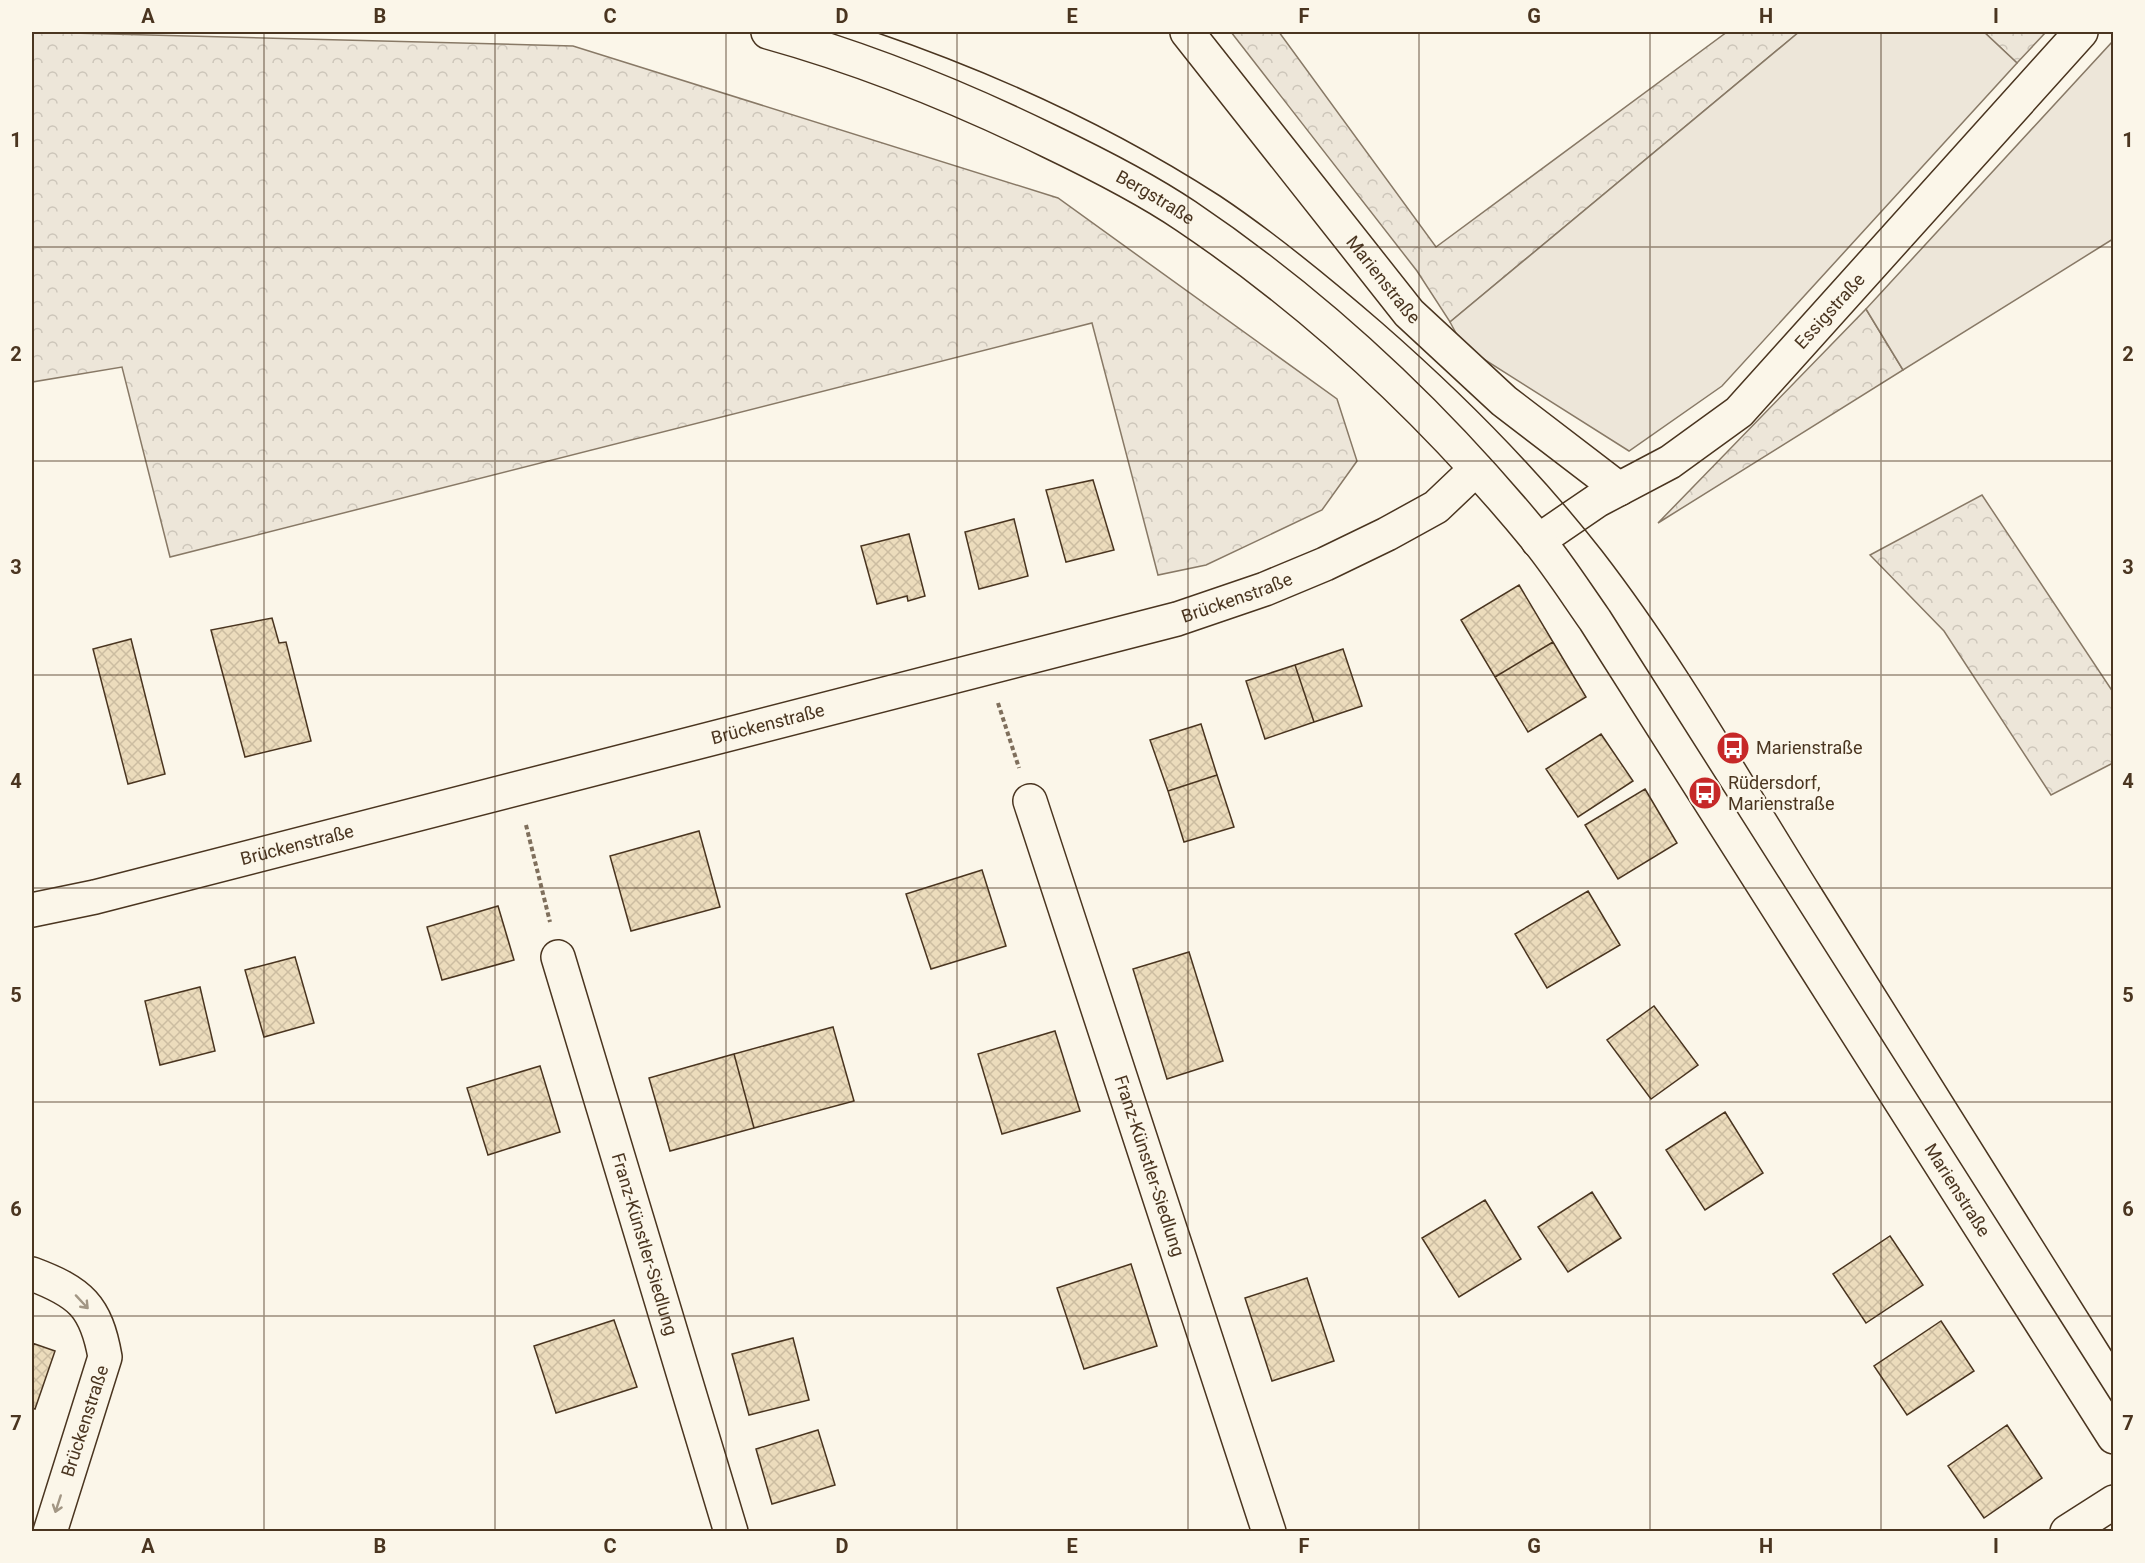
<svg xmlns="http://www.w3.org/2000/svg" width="2145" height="1563" font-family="Roboto,sans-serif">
<defs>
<pattern id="forest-crowns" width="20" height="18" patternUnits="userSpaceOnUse" patternTransform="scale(1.5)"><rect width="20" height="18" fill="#ede6d9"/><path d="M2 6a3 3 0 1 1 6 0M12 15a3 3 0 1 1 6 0" fill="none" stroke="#cdc6ba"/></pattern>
<pattern id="building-cross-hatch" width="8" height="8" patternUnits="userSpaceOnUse" patternTransform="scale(1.5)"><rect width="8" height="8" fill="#ecdcbc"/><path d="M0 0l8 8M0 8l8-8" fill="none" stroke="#ccbda1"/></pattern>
</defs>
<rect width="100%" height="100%" fill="#fbf6e9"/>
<!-- forest -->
<path fill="url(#forest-crowns)" stroke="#887966" stroke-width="1.5" d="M32,32L573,46L1058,198L1337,399L1357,461L1322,510L1206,565L1158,575L1092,323L170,557L122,367L32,382Z
M1231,32H1279L1436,247L1727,32H1799L1450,322L1417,271Z
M1984,32H2046L2017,63Z
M1866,309L1903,370L1658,523Z
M1982,495L2113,692V763L2051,795L1944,631L1870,555Z"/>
<!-- garden -->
<path fill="#ede6d9" stroke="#887966" stroke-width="1.5" d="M1799,32H1984L2017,63L1722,386L1629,451L1463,346L1450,322Z
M2113,41V239L1903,370L1866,309Z"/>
<!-- building -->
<path fill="url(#building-cross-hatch)" stroke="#4a3520" stroke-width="1.5" d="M1093,480L1114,550L1066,562L1046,490Z
M1014,519L1028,576L979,589L965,532Z
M909,534L925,596L908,601L907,596L877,604L861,546Z
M1519,585L1553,642L1495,677L1461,620Z
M272,618L279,643L286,642L311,741L245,757L211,630Z
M131,639L165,774L128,784L93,649Z
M1553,642L1586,697L1528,732L1495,677Z
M1343,649L1362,706L1314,722L1295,665Z
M1295,665L1314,722L1265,739L1246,681Z
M1201,724L1217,775L1168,791L1150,740Z
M1601,734L1633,781L1578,817L1546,769Z
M1217,775L1234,827L1184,842L1168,791Z
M1645,789L1677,843L1618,879L1585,825Z
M699,831L720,907L631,931L610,856Z
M982,870L1006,946L931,969L906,894Z
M1588,891L1620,945L1547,988L1515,934Z
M498,906L514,960L442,980L427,927Z
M1189,952L1223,1061L1167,1079L1133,969Z
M295,957L314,1023L264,1037L245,970Z
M200,987L215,1051L160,1065L145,1001Z
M1654,1006L1698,1065L1651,1099L1607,1040Z
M833,1027L854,1101L754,1128L734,1054Z
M1055,1031L1080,1111L1002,1134L978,1054Z
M734,1054L754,1128L670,1151L649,1078Z
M540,1066L560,1132L488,1155L467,1088Z
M1725,1112L1763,1173L1705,1210L1666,1150Z
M1592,1192L1621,1238L1568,1272L1538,1227Z
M1485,1200L1521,1259L1459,1297L1422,1238Z
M1890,1236L1923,1285L1866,1323L1833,1274Z
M1131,1264L1157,1346L1084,1369L1057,1288Z
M1307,1278L1334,1361L1272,1381L1245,1298Z
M614,1320L637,1387L556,1413L534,1346Z
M1941,1321L1974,1371L1907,1415L1874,1366Z
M793,1338L809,1400L749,1415L732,1354Z
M32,1343L55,1351L35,1409L32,1408Z
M2007,1425L2042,1478L1984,1518L1948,1466Z
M818,1430L835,1485L772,1504L756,1449Z"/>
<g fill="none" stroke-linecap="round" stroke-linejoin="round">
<!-- street casing -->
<g stroke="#4a3520" stroke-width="36">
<g id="street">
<path id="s1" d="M1187,32L1409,313L1504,401L1619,489"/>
<path id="s2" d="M1538,541L1598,500L1670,462L1739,412L2081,32"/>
<path id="s3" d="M1030,801L1269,1532"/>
<path id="s4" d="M32,910L95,897L1177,619L1265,589L1325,564L1387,534L1436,507L1476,469"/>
<path id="s5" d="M558,957L731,1532"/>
<path d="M32,1274C80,1292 96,1306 105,1357L50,1532"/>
<path d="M2067,1532L2114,1502"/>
</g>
</g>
<!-- secondary casing -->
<g stroke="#4a3520" stroke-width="36">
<g id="secondary">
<path id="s6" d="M768,32C865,59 959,97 1049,141C1095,163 1143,187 1186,216C1318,305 1436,416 1537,539C1558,565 1576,593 1595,620L2114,1437"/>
</g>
</g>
<!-- path -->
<path stroke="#7f6f5c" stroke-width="4" stroke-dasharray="4.5 3" stroke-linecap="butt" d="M998,703L1019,768
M526,825L550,922"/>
<!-- street -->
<use href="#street" stroke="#fbf6e9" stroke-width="33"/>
<!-- secondary -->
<use href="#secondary" stroke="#fbf6e9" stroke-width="33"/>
<!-- tram -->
<path stroke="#4a3520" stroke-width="1.5" d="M875,32C995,73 1113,127 1220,196C1277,234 1330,278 1382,323C1461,392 1537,468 1602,551C1684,657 1750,775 1821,888C1919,1043 2016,1199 2114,1355"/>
</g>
<!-- one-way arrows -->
<defs><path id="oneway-shaft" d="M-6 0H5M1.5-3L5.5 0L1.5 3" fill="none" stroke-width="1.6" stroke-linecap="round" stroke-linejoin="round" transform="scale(1.5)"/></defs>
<g stroke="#a29684">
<use href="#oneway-shaft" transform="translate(82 1302) rotate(47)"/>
<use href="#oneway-shaft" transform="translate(58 1504) rotate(108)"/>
</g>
<!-- grid -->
<path fill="none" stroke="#4a3520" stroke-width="1.5" stroke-opacity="0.55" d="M264,32V1532M495,32V1532M726,32V1532M957,32V1532M1188,32V1532M1419,32V1532M1650,32V1532M1881,32V1532M32,247H2114M32,461H2114M32,675H2114M32,888H2114M32,1102H2114M32,1316H2114"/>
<!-- icons -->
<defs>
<g id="bus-disc" transform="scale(1.725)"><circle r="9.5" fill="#c62828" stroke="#fbf6e9"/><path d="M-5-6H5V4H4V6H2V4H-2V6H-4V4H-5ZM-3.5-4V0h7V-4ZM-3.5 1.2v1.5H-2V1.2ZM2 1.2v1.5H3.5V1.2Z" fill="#fff"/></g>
</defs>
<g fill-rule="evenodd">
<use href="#bus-disc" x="1733" y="748"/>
<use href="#bus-disc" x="1705" y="793"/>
</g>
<g text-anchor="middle" stroke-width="4.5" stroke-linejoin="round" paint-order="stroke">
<!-- street labels -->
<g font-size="18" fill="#4a3520" stroke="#fbf6e9">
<text dy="6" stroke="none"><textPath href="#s6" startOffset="422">Bergstraße</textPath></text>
<text dy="6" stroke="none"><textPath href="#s1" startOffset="316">Marienstraße</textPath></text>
<text dy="6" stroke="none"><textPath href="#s2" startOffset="375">Essigstraße</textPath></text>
<text dy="6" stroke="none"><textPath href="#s4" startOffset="1245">Brückenstraße</textPath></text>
<text dy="6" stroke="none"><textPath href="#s4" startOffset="759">Brückenstraße</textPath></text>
<text dy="6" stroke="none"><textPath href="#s4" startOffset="273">Brückenstraße</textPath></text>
<text dy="6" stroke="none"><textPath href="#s3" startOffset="384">Franz-Künstler-Siedlung</textPath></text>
<text dy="6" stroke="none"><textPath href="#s6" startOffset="1712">Marienstraße</textPath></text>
<text dy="6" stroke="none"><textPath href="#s5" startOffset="300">Franz-Künstler-Siedlung</textPath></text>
<text transform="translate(85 1421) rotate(-72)" y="6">Brückenstraße</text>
</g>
<!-- poi labels -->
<g font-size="18" fill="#4a3520" stroke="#fbf6e9" text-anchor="start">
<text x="1756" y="754">Marienstraße</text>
<text x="1728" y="789">Rüdersdorf,<tspan x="1728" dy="21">Marienstraße</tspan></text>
</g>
</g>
<!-- border -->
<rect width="2145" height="1563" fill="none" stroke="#fbf6e9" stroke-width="66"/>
<rect x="33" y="33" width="2079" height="1497" fill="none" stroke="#4a3520" stroke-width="2"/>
<g font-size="20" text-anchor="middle" font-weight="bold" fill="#4a3520">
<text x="148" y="23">A</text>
<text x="380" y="23">B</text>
<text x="610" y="23">C</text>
<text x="842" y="23">D</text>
<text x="1072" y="23">E</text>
<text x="1304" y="23">F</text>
<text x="1534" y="23">G</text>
<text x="1766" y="23">H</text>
<text x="1996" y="23">I</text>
<text x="16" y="147">1</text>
<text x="2128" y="147">1</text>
<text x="16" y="361">2</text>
<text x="2128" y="361">2</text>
<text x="16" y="574">3</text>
<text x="2128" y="574">3</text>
<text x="16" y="788">4</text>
<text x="2128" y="788">4</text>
<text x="16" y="1002">5</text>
<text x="2128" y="1002">5</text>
<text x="16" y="1216">6</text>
<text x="2128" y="1216">6</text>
<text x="16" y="1430">7</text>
<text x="2128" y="1430">7</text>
<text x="148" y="1553">A</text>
<text x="380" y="1553">B</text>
<text x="610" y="1553">C</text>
<text x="842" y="1553">D</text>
<text x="1072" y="1553">E</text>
<text x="1304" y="1553">F</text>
<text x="1534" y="1553">G</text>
<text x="1766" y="1553">H</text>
<text x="1996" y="1553">I</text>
</g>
</svg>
